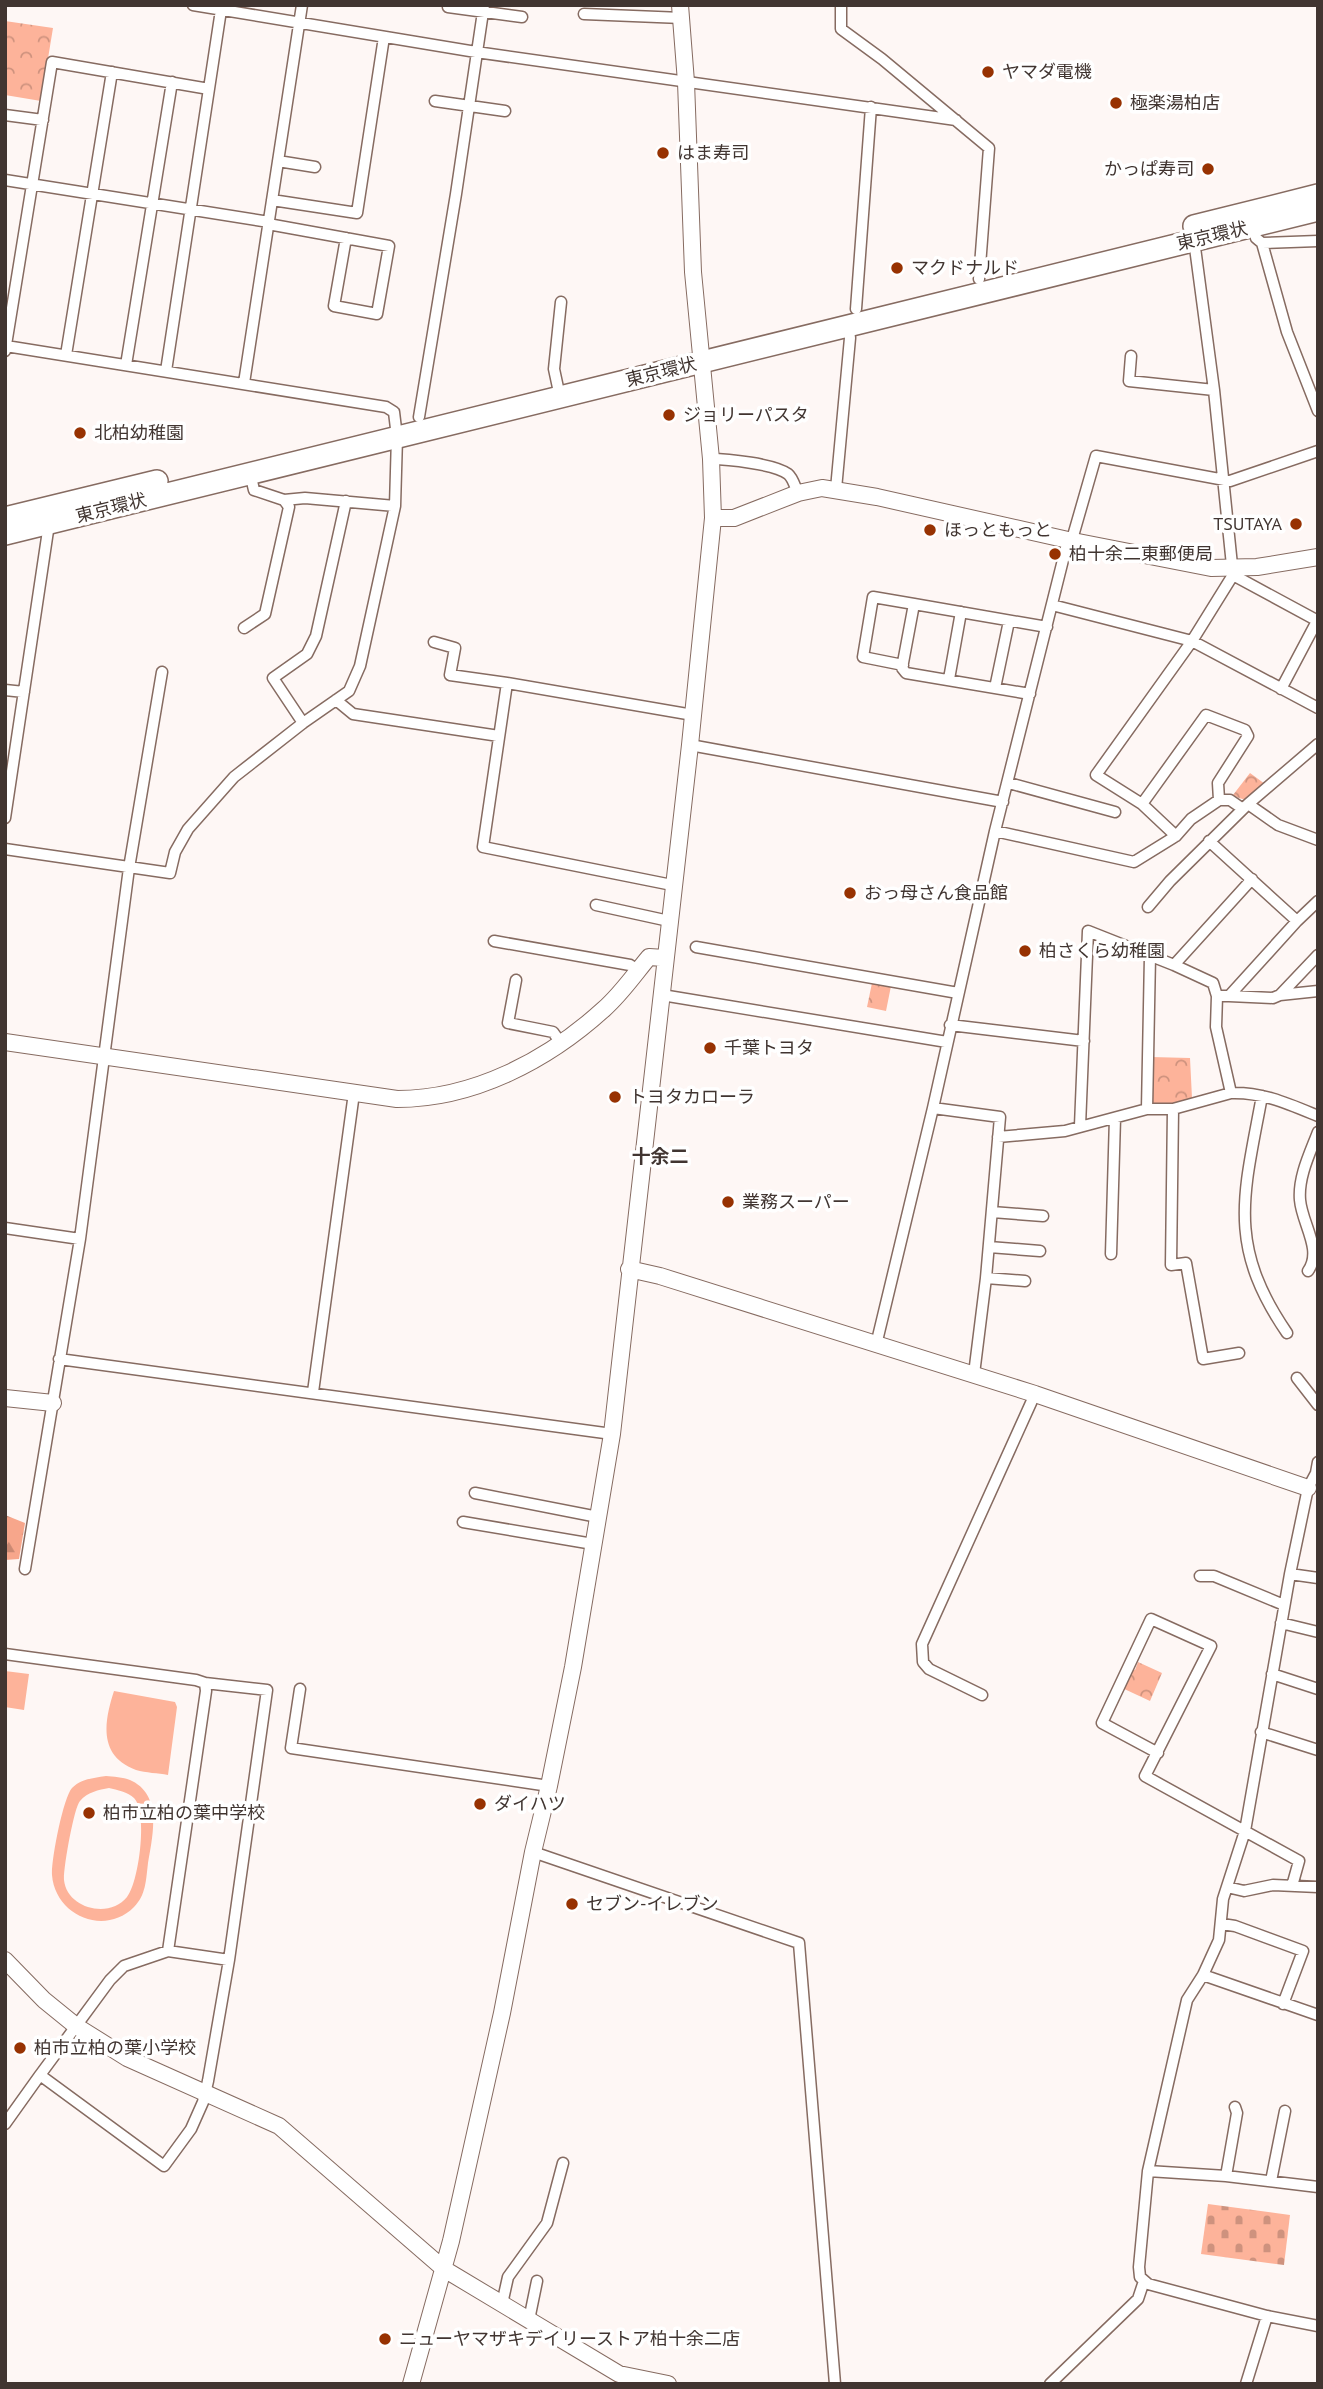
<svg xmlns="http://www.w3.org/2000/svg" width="1323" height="2389" font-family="'PT Sans','Noto Sans JP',sans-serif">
<defs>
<pattern id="forest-firs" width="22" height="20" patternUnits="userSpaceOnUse" patternTransform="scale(1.75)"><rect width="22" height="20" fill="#f7a68b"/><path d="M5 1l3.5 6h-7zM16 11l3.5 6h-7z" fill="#ca8872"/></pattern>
<pattern id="cemetery-stones" width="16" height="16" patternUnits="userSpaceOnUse" patternTransform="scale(1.75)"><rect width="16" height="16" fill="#fdb39a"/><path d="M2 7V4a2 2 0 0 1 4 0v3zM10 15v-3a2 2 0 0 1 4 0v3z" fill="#ce927e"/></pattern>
<pattern id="park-crowns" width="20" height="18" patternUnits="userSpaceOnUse" patternTransform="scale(1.75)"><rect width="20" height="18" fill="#fdb39a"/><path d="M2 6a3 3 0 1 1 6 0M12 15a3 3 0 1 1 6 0" fill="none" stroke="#ce927e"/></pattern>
</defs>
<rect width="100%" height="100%" fill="#fef7f5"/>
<!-- green -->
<path fill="#fdb39a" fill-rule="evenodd" d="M5,1671L29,1674L24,1710L5,1707Z
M114,1691L175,1702L177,1707L168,1775C158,1773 146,1773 136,1770C98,1756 104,1722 114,1691Z
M106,1776C114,1777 125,1777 132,1781C163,1796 152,1838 148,1863C146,1880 146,1895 134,1907C104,1937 55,1915 52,1875C51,1861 63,1798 72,1788C81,1779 93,1778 106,1776ZM109,1788C117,1790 128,1792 134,1798C148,1812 139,1882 127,1897C110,1919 67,1909 64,1880C63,1870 74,1807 80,1801C87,1792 99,1790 109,1788Z"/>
<!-- forest -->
<path fill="url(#forest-firs)" d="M5,1515L25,1523L19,1559L5,1560Z"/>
<!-- cemetery -->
<path fill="url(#cemetery-stones)" d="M1208,2204L1290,2215L1284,2265L1201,2254Z"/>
<!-- park -->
<path fill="url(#park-crowns)" d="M5,21L53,28L41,101L5,95Z
M1250,773L1265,784C1252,796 1250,805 1233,795Z
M872,983L891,986L886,1011L867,1007Z
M1151,1057L1190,1058L1192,1098L1170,1106H1150Z
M1138,1662L1162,1673L1150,1701L1120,1687L1129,1667L1135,1670Z"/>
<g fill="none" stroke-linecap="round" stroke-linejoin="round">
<!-- street casing -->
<g stroke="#866b61" stroke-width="13">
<path id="street" d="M193,5L476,52L956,120
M841,5V29L882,59L989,148L979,279
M448,7L522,17
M584,14L682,18
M435,101L505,111
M5,115L43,120
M278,161L315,167
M5,180L269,222
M272,200L357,213L384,37
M268,224L389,246L377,314L334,306L346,238
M1253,226L1256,238L1262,243L1287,332L1318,411
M1194,240L1214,390L1233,575L1318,621
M1262,243L1318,241
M856,309L871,107
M5,351L52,62L209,89
M66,355L112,72
M1131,356L1129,381L1214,390
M126,365L172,82
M166,371L221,10
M244,383L302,5
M560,397L554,369L561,302
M419,417L456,194L484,5
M711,459C727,459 775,464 788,474C793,478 795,487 798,493
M250,473L254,490L284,500L305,498L395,506
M836,489L850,338L848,325
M1052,605L1192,641L1318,708
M244,628L265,614L289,507L284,500
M434,642L455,648L450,675L507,683
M903,665L863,657L873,597L914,604
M949,679L961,612
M995,688L1009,621
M1281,689L1317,621
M5,690L24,692
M1030,694L906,673L902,668L914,604L1047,627
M336,700L353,714L499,736
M303,723L273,678L307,654L316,636L346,501
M690,745L1003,802
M1009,783L1115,812
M1142,804L1206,715L1245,730L1248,736L1218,783L1219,800
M1248,804L1278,825L1318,840
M5,818L49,524
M995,831L1134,862L1176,836L1191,819L1219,800H1230L1243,809
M1176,836L1142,804L1096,775L1192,641L1233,575
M1209,841L1297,921
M5,849L170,873L175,852L188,829L234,777L303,723L349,691L360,666L395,506L397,437L394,412L386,407L6,346
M672,885L483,847L507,683L693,715
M596,905L669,921
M1148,907L1170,881L1248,804L1318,744
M494,941L630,965L638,970
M696,947L958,993
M1174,965L1252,879
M516,980L508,1023L553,1032L561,1043
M662,995L947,1042
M1280,995L1318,955
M1217,996H1229L1297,921L1318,901
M1229,996L1273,998L1280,995L1318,991
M950,1025L1084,1041
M1231,1093C1263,1092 1289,1104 1318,1116
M1262,1096C1244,1194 1226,1244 1287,1333
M933,1108L1000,1117L986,1278L974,1374
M1147,1109L1150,956
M1173,1109L1171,1265L1186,1263L1203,1359L1239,1353
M998,1137L1065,1131L1147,1109H1173L1231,1093L1216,1027L1217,996L1213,983L1174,965L1088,931L1080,1126
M992,1212L1043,1216
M5,1228L80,1239
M989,1247L1040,1251
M1111,1254L1115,1118
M1308,1271C1323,1250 1302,1224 1300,1200C1298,1177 1310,1153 1318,1132
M986,1278L1025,1281
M876,1345L933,1108L995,831L1068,540L1073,536L1096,456L1230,481L1318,451
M59,1359L612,1434
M1297,1378L1318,1405
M313,1392L354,1093
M1318,1462L1316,1473L1308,1488L1290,1574L1245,1831L1223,1899L1219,1940L1203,1975L1187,2000L1148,2171L1139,2267L1140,2277L1148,2284L1267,2316L1318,2326
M475,1493L598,1517
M463,1522L593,1544
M25,1569L80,1239L129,868L162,672
M1290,1574L1318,1578
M1200,1576H1214L1284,1605
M1281,1623L1318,1632
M5,1654L196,1680L205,1683L206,1691L168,1951L124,1966L110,1980L40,2075
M1272,1674L1318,1689
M300,1689L291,1748L549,1786
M982,1695L929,1669L923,1662L922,1644L1035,1394
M1261,1732L1318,1750
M1158,1753L1102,1723L1151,1619L1211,1646L1145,1776L1299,1861L1292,1886
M533,1852L799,1943L835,2384
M1227,1887L1244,1891L1273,1885L1318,1887
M1222,1924L1235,1926L1303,1951L1283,2004
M168,1951L229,1960
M1203,1975L1318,2015
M5,2124L40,2075L164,2166L191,2129L203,2102L208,2081L229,1960L267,1690L205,1683
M1148,2171L1226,2176L1318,2187
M1226,2176L1237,2113L1235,2107
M1271,2181L1285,2111
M502,2304L508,2277L547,2223L563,2163
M529,2320L537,2281
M1050,2384L1138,2299L1144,2281
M1246,2384L1267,2316"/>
</g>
<!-- secondary casing -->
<g stroke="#866b61" stroke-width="18">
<path id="secondary" d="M713,518H734L798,493L822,488L877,497L1068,540L1211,568L1257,567L1318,557
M5,1042L397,1099C474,1099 548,1060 604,1009C621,994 634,975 649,957L665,958
M629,1269L660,1276L1035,1394L1308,1488
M5,1398L53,1403
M5,1960L44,2000L76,2026L127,2058L279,2126L444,2269L619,2374L668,2384
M411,2384L451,2241L502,2013L533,1852L549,1786L573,1667L612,1434L690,745L713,518L711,459L693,272L686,82L680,5"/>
</g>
<!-- highway casing -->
<g stroke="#866b61" stroke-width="24">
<path id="highway" d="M1194,226L1318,195
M5,518L157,481
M5,534L1318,210"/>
</g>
<!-- street -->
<use href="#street" stroke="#fff" stroke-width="10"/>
<!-- secondary -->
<use href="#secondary" stroke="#fff" stroke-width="16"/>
<!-- highway -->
<use href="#highway" stroke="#fff" stroke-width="21"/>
</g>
<!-- markers -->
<g fill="#973202" stroke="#fff" stroke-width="2.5">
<circle cx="988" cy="72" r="7"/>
<circle cx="1116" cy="103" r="7"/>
<circle cx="663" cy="153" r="7"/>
<circle cx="1208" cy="169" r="7"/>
<circle cx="897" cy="268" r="7"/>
<circle cx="669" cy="415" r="7"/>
<circle cx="80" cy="433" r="7"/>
<circle cx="1296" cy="524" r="7"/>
<circle cx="930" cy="530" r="7"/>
<circle cx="1055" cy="554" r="7"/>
<circle cx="850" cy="893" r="7"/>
<circle cx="1025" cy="951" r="7"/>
<circle cx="710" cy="1048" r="7"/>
<circle cx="615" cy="1097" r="7"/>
<circle cx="728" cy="1202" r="7"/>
<circle cx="480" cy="1804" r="7"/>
<circle cx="89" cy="1813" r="7"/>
<circle cx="572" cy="1904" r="7"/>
<circle cx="20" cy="2048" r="7"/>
<circle cx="385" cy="2339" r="7"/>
</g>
<g text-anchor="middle" stroke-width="7" stroke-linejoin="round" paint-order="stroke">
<!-- poi labels -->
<g font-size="18" fill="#413531" stroke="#fff" text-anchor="start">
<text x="1002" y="78">ヤマダ電機</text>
<text x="1130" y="109">極楽湯柏店</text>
<text x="677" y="159">はま寿司</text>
<text x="1194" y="175" text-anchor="end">かっぱ寿司</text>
<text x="911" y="274">マクドナルド</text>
<text x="683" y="421">ジョリーパスタ</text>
<text x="94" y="439">北柏幼稚園</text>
<text x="1282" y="530" text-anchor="end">TSUTAYA</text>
<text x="944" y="536">ほっともっと</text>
<text x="1069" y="560">柏十余二東郵便局</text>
<text x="864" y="899">おっ母さん食品館</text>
<text x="1039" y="957">柏さくら幼稚園</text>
<text x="724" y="1054">千葉トヨタ</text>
<text x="629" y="1103">トヨタカローラ</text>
<text x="742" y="1208">業務スーパー</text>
<text x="494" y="1810">ダイハツ</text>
<text x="103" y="1819">柏市立柏の葉中学校</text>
<text x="586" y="1910">セブン-イレブン</text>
<text x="34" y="2054">柏市立柏の葉小学校</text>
<text x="399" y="2345">ニューヤマザキデイリーストア柏十余二店</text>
</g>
<!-- street labels -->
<g font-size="18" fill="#413531" stroke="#fff">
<text transform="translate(1212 236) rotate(-13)" y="6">東京環状</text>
<text transform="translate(661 372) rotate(-14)" y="6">東京環状</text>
<text transform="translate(111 508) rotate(-14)" y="6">東京環状</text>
</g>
<!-- neighbourhood labels -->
<g font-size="19" font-weight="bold" fill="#413531" stroke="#fff">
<text x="660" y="1163">十余二</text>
</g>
</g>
<!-- border -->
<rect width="1323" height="2389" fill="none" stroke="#413531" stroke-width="14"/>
</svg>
